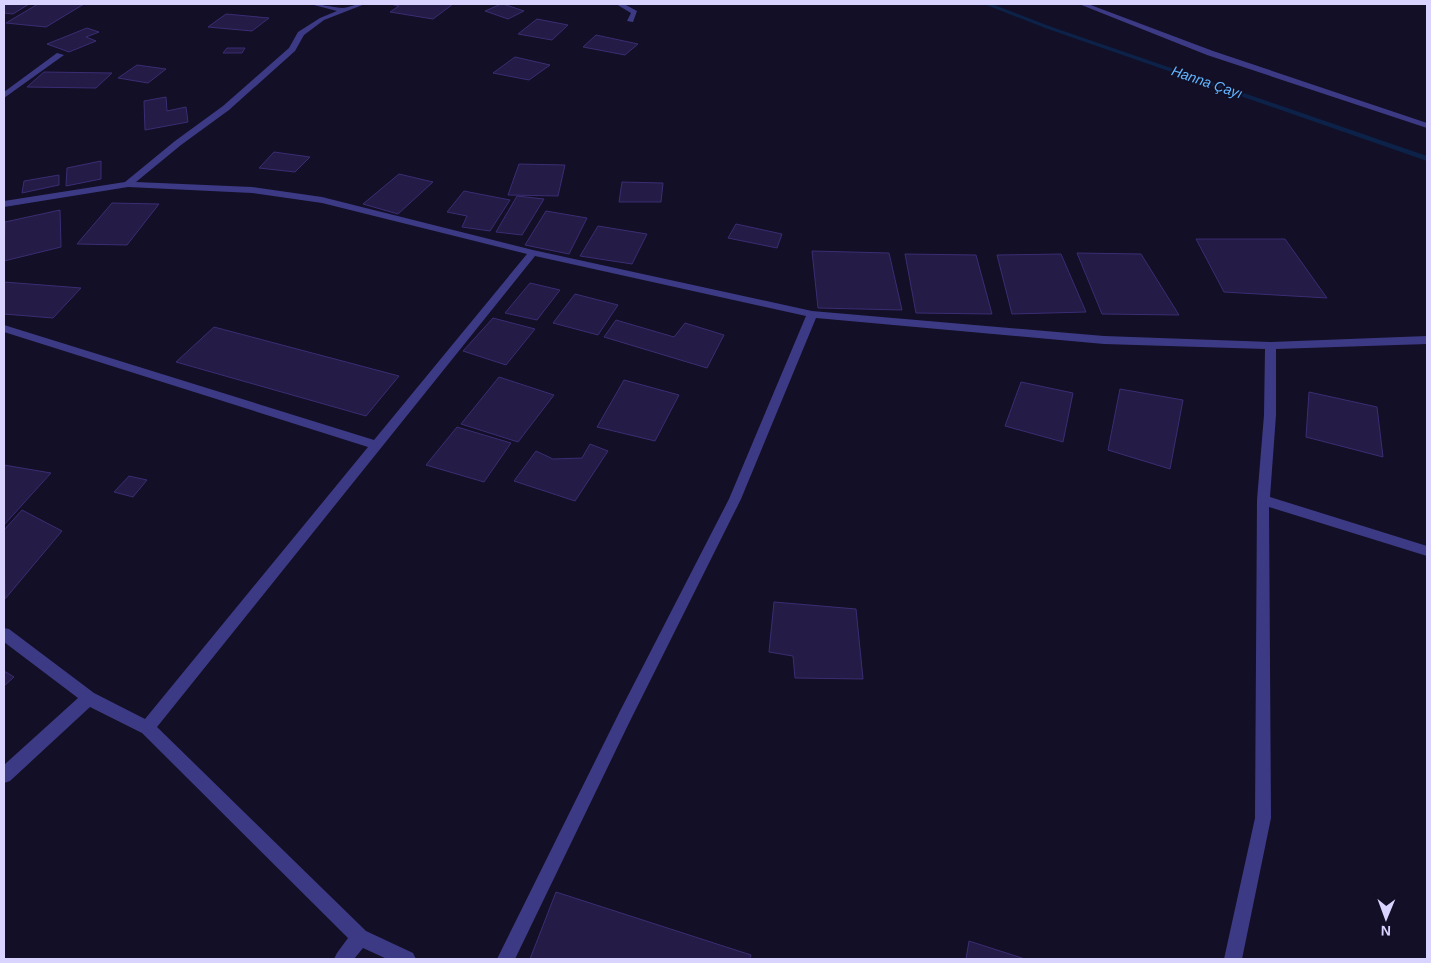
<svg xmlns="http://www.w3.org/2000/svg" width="1431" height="963" font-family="Helvetica,sans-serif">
<rect width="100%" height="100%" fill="#130f26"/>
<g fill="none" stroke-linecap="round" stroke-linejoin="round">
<!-- stream -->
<path fill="#0c2248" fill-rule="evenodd" d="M984,4H992L1049,26L1427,156V161L1045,28Z"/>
</g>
<!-- building -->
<path fill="#241b47" stroke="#3b2d73" d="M4,4H29L13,14L4,13Z
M38,4H84L46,27L6,23Z
M390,4H453L433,19L390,12L399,6Z
M501,4H503L524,11L508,19L485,11Z
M226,14L269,18L252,31L208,27Z
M537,19L568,25L552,40L518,34Z
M87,28L99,32L86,37L96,41L69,52L47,44Z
M596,35L638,44L625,55L583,47Z
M227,48H245L242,53H223Z
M515,57L550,65L529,80L493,73Z
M137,65L166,69L148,83L118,78Z
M44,72L112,73L96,88L27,87Z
M166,97L167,111L186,107L188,122L145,130L144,101Z
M274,152L310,157L295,172L259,168Z
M101,161V179L66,186L67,168Z
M519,164L565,165L558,196L508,195Z
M399,174L433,182L398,214L363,204Z
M59,175V185L22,193L24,181Z
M622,182L663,183L661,202H619Z
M464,191L510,200L490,231L462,227L467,216L447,212Z
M517,196L544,199L522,235L496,232Z
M112,203L159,204L127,245L77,244Z
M60,210L61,247L4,261L5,222Z
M546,211L587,218L569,254L525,245Z
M736,224L782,234L777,248L728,238Z
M598,226L647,234L632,264L580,256Z
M1196,239H1285L1327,298L1224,292Z
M812,251L889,253L902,310L818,308Z
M1077,253L1141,254L1179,315L1102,314Z
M905,254L976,255L992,314L916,313Z
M1061,254L1086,312L1012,314L997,255Z
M4,282L81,288L53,318L4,314Z
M530,283L560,290L537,320L505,313Z
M575,294L618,305L598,335L553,323Z
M493,318L535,329L506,365L463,351Z
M616,320L674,337L685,323L724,335L707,368L604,337Z
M214,327L399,376L366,416L176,362Z
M499,377L554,395L518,442L461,424Z
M624,380L679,395L655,441L597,427Z
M1021,382L1073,393L1063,442L1005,426Z
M1120,389L1183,400L1170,469L1108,450Z
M1309,392L1377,407L1383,457L1306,437Z
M457,427L511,443L484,482L426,465Z
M590,444L608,451L575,501L514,481L536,451L553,459L582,458Z
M4,465L51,473L4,525Z
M129,476L147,480L133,497L114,492Z
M22,510L62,531L5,599L4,530Z
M774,602L856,609L863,679L795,678L793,656L769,652Z
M4,671L14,677L4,686Z
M556,892L751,955L750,959H530Z
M969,941L1025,959H966Z"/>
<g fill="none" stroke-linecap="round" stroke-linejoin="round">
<!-- service -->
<path fill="#3d3a85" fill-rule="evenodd" d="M57,53L64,55L4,98V92Z"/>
<!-- minor -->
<path fill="#3d3a85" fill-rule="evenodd" d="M310,4C321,4 331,7 342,8C350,8 357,3 365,4L324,20L304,35L295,51L229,110L181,145L136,182L252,187L322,197L533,250L812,311L1104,336L1271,342L1427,336V344L1276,349V415L1270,497L1427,546V556L1269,507L1271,818L1242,959H1224L1255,818L1257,500L1264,415L1265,349L1104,344L816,318L741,499L629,723L515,959H497L619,713L729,499L806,316L535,256L157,727L366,931L413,953L416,959H387L363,948L354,959H334L337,953L348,938L142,733L90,707L10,781L4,783V765L78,698L4,642V628L9,629L94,693L145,719L368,447L4,332V325L374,440L527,254L322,203L252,193L128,187L4,207V201L125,182L175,141L223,106L289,48L298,32L320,18L337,11Z
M616,4H624L637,11L633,22L627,21L631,13Z
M1079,4H1088L1213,51L1427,123V128L1207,55Z"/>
</g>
<g text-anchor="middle" stroke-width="4" stroke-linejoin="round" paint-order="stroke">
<!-- far-water labels -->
<g font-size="14" font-style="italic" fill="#62b6ff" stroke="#130f26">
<text transform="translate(1207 82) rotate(19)" y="5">Hanna Çayı</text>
</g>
</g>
<!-- border -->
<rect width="1431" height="963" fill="none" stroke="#d9d4ff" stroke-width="10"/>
<!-- north arrow -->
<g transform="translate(1386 918) rotate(181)" stroke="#130f26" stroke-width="4" paint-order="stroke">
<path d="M0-4L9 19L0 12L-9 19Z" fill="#d9d4ff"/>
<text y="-8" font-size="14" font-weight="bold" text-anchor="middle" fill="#d9d4ff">N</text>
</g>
</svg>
